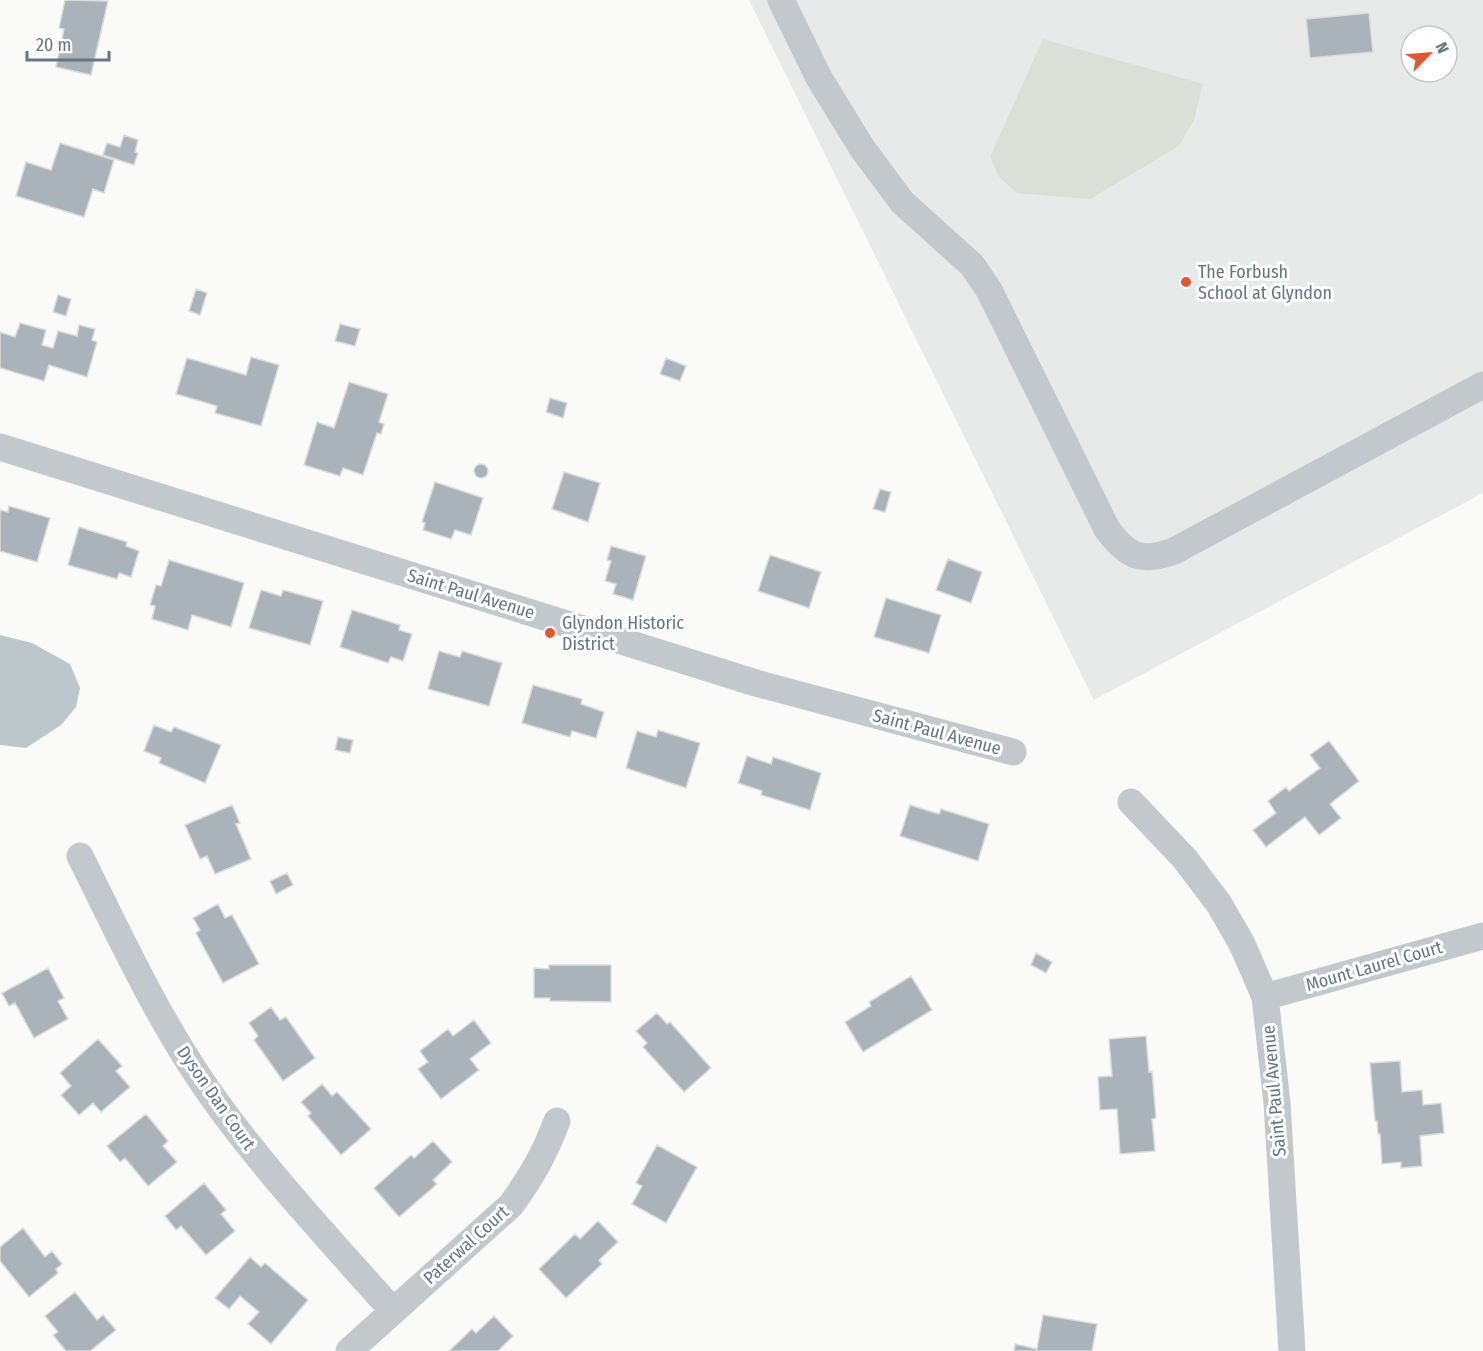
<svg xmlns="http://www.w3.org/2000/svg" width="1483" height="1351" font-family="'Fira Sans Condensed',sans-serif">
<rect width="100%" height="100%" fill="#fafaf8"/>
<!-- built -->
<path fill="#e8e9e9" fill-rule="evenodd" d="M749,0H1483V493L1094,700ZM1411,36H1447V72H1411Z"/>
<!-- green -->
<path fill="#dadfd7" d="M1043,39L1203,84L1194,120L1179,146L1090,199L1017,193L999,177L990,157Z"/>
<!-- water -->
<path fill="#bbc7cb" d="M0,635L32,643L70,664L80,688L76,707L61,725L26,748L0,745Z"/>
<!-- building -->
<path fill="#aab3b9" stroke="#dcdcda" stroke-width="1.5" d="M65,0L108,1L91,75L56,67L64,29L59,28Z
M1369,13L1373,52L1310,58L1306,19Z
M124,135L138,140L135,152L138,153L134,165L103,155L107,143L120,147Z
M60,143L114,160L104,193L93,189L84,217L16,196L26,162L51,170Z
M196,289L207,293L200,315L189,311Z
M58,295L71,299L66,316L53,312Z
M20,323L46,330L42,345L53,348L58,331L77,336L79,325L95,329L92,340L97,342L87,377L49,365L44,381L0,368V332L15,337Z
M340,324L360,329L355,346L335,341Z
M251,357L279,365L261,426L215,413L217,406L176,394L187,358L246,375Z
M666,358L686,366L680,381L660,374Z
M349,382L388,394L379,422L384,424L381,434L377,433L363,475L343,468L340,476L304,465L317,422L334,428Z
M550,398L567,403L563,418L546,412Z
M474 471a7 7 0 1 1 14 0a7 7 0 1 1-14 0Z
M564,472L600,483L588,522L552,509Z
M435,482L483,498L471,535L455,530L451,539L423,530L425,523L422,522Z
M880,489L891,492L885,512L873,509Z
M9,506L50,518L37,562L0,551V510L8,512Z
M79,527L127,542L126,546L139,551L131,577L119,573L117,579L68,565Z
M611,546L646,556L633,600L613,594L616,584L605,581L611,561L607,560Z
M770,555L821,572L809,608L758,591Z
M948,559L982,572L971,603L936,590Z
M169,560L244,583L231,627L192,615L188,630L152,619L155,606L150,605L156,585L161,586Z
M261,590L281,596L283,590L323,601L310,645L249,628Z
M886,598L941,615L929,653L874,637Z
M352,610L400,625L399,630L412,634L403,661L391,657L388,663L340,647Z
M439,651L460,657L462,651L502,663L489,706L428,689Z
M533,685L582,699L581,704L604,712L596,738L572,731L570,737L522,723Z
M154,725L171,732L174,727L221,745L205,783L159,763L161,758L144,751Z
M658,730L700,743L686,788L626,768L637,731L656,737Z
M338,737L353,740L350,753L335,750Z
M1329,741L1359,781L1330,804L1341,818L1319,835L1305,817L1266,847L1253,830L1276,813L1268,801L1286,787L1289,791L1320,768L1310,755Z
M747,756L771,764L773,757L821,773L810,810L761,795L762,791L738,783Z
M232,805L240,823L236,824L251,859L215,874L207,856L200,859L185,825Z
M910,805L939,814L941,809L989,824L978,861L900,836Z
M287,873L293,885L276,894L270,881Z
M218,904L225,918L232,915L259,964L223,983L196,933L200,930L193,918Z
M1036,953L1052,962L1046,973L1031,965Z
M549,965H611V1002L550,1001V998H534V968L549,969Z
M48,968L64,998L58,1001L68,1019L34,1038L15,1003L9,1006L2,993Z
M911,976L932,1010L863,1052L845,1022L871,1006L869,1002Z
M271,1007L280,1020L286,1017L315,1058L283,1081L254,1040L258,1036L249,1023Z
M657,1013L667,1024L670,1022L711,1068L684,1092L643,1047L647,1043L636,1031Z
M474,1020L491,1043L470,1059L479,1070L441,1099L418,1069L428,1062L420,1051L448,1029L453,1036Z
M1146,1036L1149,1072L1152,1071L1156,1118L1152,1119L1155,1151L1120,1154L1117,1109L1100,1110L1098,1077L1112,1076L1109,1039Z
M98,1039L122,1066L116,1071L130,1087L101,1112L93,1103L79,1115L61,1095L71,1086L60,1073Z
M1400,1061L1402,1092L1422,1090L1423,1105L1441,1103L1444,1133L1420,1136L1422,1166L1401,1168V1162L1382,1164L1380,1134H1378L1377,1121H1375L1370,1063Z
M322,1084L332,1096L337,1092L371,1129L341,1155L308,1116L311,1113L301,1102Z
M146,1114L168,1141L163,1146L177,1162L148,1186L125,1158L120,1162L107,1146Z
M433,1141L452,1162L433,1180L437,1184L399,1217L374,1188L411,1155L414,1158Z
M657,1145L697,1167L666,1223L632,1204L642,1186L636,1183Z
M204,1183L226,1210L221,1214L235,1231L206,1255L181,1226L176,1230L165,1216Z
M598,1221L618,1242L599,1260L602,1264L566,1298L539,1269L575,1234L580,1239Z
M23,1228L45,1257L52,1251L62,1264L56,1269L58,1273L29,1297L0,1261V1247Z
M250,1257L261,1267L265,1263L308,1300L271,1344L248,1324L259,1312L240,1296L229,1309L215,1298Z
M75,1292L97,1320L103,1315L116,1330L90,1351H66L53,1335L58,1332L45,1316Z
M1043,1315L1097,1324L1092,1351H1014L1015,1344L1037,1349Z
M494,1316L513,1336L498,1351H449L472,1329L476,1333Z"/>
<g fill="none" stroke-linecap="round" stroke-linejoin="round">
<!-- minor -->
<path stroke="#c3c8cc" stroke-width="27" d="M781,0L819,78L862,148L902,202L972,265L989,290L1107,529C1128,557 1141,563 1174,551L1483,385
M0,447L756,683L1013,752
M1131,802L1185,859L1219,904L1242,944L1265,997L1277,1103L1292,1351
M80,856C120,936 157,1018 209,1092C264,1170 330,1240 393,1311
M1265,997L1483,936
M349,1351L511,1205C532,1176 544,1155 557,1121"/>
</g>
<!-- markers -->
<g fill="#e4572e" stroke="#fff" stroke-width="2">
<circle cx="1186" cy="282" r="6"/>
<circle cx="550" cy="633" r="6"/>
</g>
<g text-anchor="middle" stroke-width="6" stroke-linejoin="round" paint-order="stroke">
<!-- poi labels -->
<g font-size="18" fill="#657683" stroke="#fff" text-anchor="start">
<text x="1198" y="278">The Forbush<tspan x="1198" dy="21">School at Glyndon</tspan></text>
<text x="562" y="629">Glyndon Historic<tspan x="562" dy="21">District</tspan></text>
</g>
<!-- street labels -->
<g font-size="18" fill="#657683" stroke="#fff">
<text transform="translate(471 594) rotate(17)" y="6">Saint Paul Avenue</text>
<text transform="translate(937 732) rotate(15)" y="6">Saint Paul Avenue</text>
<text transform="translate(1374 966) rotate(-16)" y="6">Mount Laurel Court</text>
<text transform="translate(1274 1091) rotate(-95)" y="6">Saint Paul Avenue</text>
<text transform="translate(216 1098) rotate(55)" y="6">Dyson Dan Court</text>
<text transform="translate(466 1245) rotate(-42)" y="6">Paterwal Court</text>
</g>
</g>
<!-- north arrow -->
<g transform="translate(1429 54) rotate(65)"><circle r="28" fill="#ffffff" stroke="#c1c8cd" stroke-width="1.5"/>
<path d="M0-4.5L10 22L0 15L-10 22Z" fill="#e4572e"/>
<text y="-9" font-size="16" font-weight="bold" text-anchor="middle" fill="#657683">N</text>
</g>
<!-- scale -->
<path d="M27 51v9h82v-9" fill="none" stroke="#657683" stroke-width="3"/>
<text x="36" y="51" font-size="18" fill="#657683" stroke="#ffffff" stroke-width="4.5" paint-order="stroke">20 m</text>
</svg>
